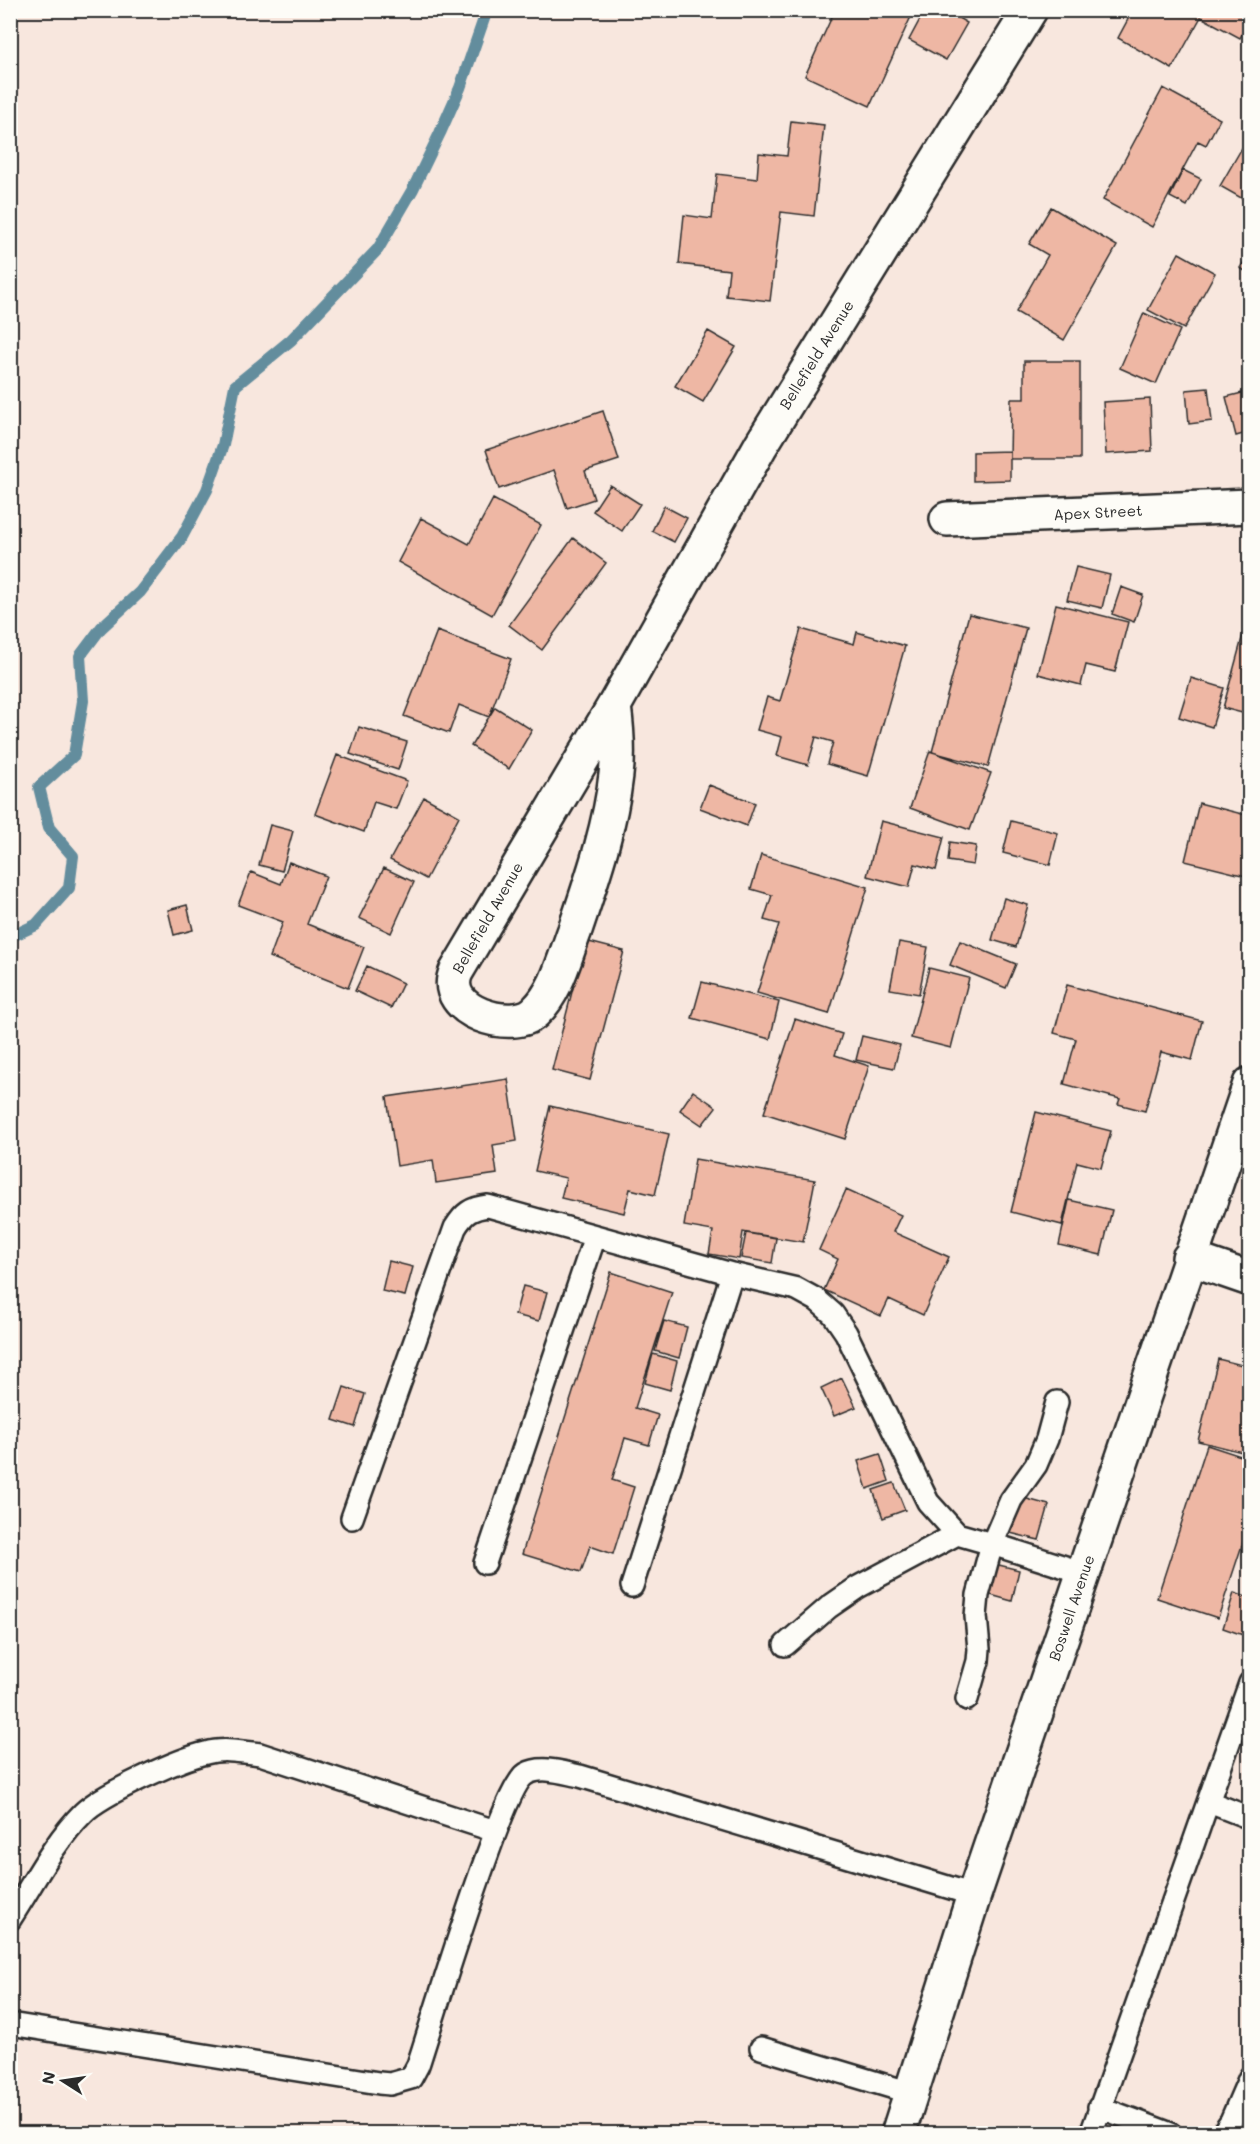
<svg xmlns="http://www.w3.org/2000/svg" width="1260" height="2144" font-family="Mali,sans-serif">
<rect width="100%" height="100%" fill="#f8e7de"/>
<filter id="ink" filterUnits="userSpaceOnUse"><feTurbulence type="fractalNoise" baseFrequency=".0167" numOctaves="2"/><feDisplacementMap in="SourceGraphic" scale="12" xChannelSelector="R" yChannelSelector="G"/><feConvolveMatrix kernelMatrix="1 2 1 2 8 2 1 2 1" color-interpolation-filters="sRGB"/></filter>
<g filter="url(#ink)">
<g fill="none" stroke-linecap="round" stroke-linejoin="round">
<!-- stream -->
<path stroke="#638d9d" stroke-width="12" d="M10,937L36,925L69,888L73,856L49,828L39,787L74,755L83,701L80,656L101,628L140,592L182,537L207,490L223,445L235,386L291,340L378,249L413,189L440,133L460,88L487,10"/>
</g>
<!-- building -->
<path fill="#eeb7a4" stroke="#2b2b2b" stroke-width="1.5" d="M835,10H914L870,106L805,76Z
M925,10H945L967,23L946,60L909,40Z
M1133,10H1250V20L1240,38L1201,17L1172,69L1118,38Z
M1163,88L1220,119L1206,145L1198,141L1152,227L1103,200Z
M791,121L824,125L814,216L781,212L770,301L726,296L729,270L679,264L684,215L712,219L717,174L757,179L759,153L787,156Z
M1250,134V203L1220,186Z
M1183,170L1201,179L1187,206L1170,197Z
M1051,207L1117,246L1064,340L1016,312L1048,255L1029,244Z
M1250,252V274L1240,268Z
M1179,253L1215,273L1184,329L1148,310Z
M1144,313L1180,330L1156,384L1120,368Z
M708,331L736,347L703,402L675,386Z
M1024,361H1080V459H1010L1011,399H1024Z
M1208,388L1212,421L1189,424L1186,390Z
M1250,391V432L1236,436L1226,397Z
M1150,399L1152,451L1106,454L1103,402Z
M603,411L619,460L585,471L594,499L567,508L554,470L499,489L486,450Z
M1010,451V480L973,481V452Z
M610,485L640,504L622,531L593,511Z
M493,499L541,525L492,615L398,562L421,518L469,544Z
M664,506L687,518L674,542L652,531Z
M573,538L606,563L542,650L509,625Z
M1076,567L1110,575L1102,608L1067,600Z
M1121,587L1143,595L1134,622L1112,614Z
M1056,604L1128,622L1115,672L1086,665L1081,685L1038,674Z
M1250,609V715L1223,708Z
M969,614L1026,628L988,767L932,752Z
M801,629L854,644L857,632L905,646L868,776L827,764L833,742L816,737L808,765L777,756L782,737L757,730L767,697L780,701Z
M437,631L511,659L489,717L459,705L449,733L404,716Z
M1191,678L1224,688L1212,727L1179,717Z
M495,707L532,730L509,769L471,746Z
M359,727L407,742L398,770L350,754Z
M930,751L991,773L970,830L910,808Z
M337,755L407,781L396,809L374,802L364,832L315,814Z
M709,785L755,803L747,826L700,808Z
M424,797L459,816L426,879L390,860Z
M1199,803L1250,816V877L1185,861Z
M881,821L944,837L936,870L915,864L909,887L867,876Z
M1011,821L1058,833L1050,865L1003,853Z
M270,825L293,831L282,871L259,865Z
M950,842L976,846L973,865L948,861Z
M761,855L868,887L829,1014L757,993L779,924L764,920L772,895L751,889Z
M289,862L326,876L307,924L364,947L348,988L270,957L283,922L238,905L251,872L281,884Z
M384,868L414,882L391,933L359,918Z
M1004,898L1028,905L1016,947L992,940Z
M187,905L193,930L174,935L168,910Z
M585,941L624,951L590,1080L552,1070Z
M960,941L1016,964L1006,988L950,965Z
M899,942L928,947L919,994L890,989Z
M367,966L403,983L391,1008L355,991Z
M929,968L969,978L951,1048L911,1038Z
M702,982L779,1002L770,1039L692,1018Z
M1067,985L1202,1021L1192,1060L1161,1052L1145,1111L1118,1104L1120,1099L1064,1084L1076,1039L1054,1033Z
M795,1019L842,1034L835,1055L869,1066L845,1139L764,1113Z
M862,1036L900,1045L894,1068L856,1060Z
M508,1079L517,1141L493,1145L497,1174L436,1183L433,1160L397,1166L387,1097Z
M693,1091L716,1107L702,1125L680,1110Z
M550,1106L669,1134L655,1195L630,1189L624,1213L561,1198L566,1178L535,1171Z
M1036,1112L1111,1131L1101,1168L1077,1162L1062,1225L1011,1212Z
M695,1159L815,1180L803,1242L743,1232L739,1259L709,1254L713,1231L684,1226Z
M846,1190L901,1215L893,1232L949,1257L923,1315L889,1299L881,1316L824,1290L838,1259L819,1250Z
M1069,1200L1112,1210L1101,1255L1059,1245Z
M746,1233L776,1238L772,1263L741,1258Z
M389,1261L413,1267L405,1296L382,1291Z
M611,1272L672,1292L635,1408L658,1415L649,1445L625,1438L612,1480L634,1487L613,1554L590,1546L581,1572L522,1554Z
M523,1286L547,1292L539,1321L515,1315Z
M664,1321L687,1327L679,1358L655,1351Z
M653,1354L677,1361L670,1390L645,1383Z
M1218,1359L1250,1367V1454L1198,1441Z
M842,1378L856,1407L834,1416L821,1388Z
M344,1387L365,1394L355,1427L333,1420Z
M1207,1445L1250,1459V1521L1218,1618L1157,1598Z
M880,1454L889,1481L867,1489L858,1461Z
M894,1483L905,1510L883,1518L873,1490Z
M1016,1496L1049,1505L1039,1540L1006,1532Z
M1250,1546V1566L1244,1565Z
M995,1564L1019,1570L1012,1601L987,1594Z
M1234,1593L1250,1598V1614L1243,1635L1223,1628Z"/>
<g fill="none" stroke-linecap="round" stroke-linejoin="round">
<!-- service casing -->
<g stroke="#2b2b2b" stroke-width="26">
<path id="service" d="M1057,1402L1047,1439L1036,1465L1011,1500L992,1544L1084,1573
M352,1518L455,1228C464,1213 471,1208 488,1206L732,1274L797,1289L817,1300L833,1314L846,1333L928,1502L957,1534L992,1544L978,1595L976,1616L979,1649L978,1661L967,1699
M485,1563L595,1236
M632,1586L732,1274
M785,1645L829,1607L858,1587L957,1534
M1209,1802L1250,1818
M10,1919C33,1884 53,1843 83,1813C102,1794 179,1759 206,1753C223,1748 243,1752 260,1754L495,1831
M10,2024L379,2083L390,2084L411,2078L418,2065C432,2023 502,1788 526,1774C542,1765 564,1773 580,1776L974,1895
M761,2048L911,2093
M1099,2107L1171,2134
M1091,2134L1250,1683
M1222,2134L1231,2121L1250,2077"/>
</g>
<!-- minor casing -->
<g stroke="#2b2b2b" stroke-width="38">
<path id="minor" d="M947,519L1250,506
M614,706C617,729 619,752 616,775C610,828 592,879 575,930C565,956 557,992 535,1012C513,1033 439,1012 456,972L614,706L761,445L1030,10
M1189,1258L1250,1279
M898,2134L974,1895L1250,1084"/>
</g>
<!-- service -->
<use href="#service" stroke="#fdfcf7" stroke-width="21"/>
<!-- minor -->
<use href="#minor" stroke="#fdfcf7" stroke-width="33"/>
</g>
</g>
<g text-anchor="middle" stroke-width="4.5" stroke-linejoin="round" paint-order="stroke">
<!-- street labels -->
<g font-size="15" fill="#2b2b2b" stroke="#fdfcf7">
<text transform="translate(817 355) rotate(-58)" y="5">Bellefield Avenue</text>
<text transform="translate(1098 513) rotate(-3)" y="5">Apex Street</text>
<text transform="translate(488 918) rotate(-60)" y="5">Bellefield Avenue</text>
<text transform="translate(1072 1608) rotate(-71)" y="5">Boswell Avenue</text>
</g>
</g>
<!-- margin -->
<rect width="1260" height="2144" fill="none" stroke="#fdfcf7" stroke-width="36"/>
<rect x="18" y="18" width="1224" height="2108" fill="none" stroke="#2b2b2b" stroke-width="2" filter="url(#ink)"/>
<!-- north arrow -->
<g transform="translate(63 2081) rotate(282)" stroke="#fdfcf7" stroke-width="4.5" paint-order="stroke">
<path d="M0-4.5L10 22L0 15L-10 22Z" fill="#2b2b2b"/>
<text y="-9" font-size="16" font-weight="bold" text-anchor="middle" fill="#2b2b2b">N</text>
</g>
</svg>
